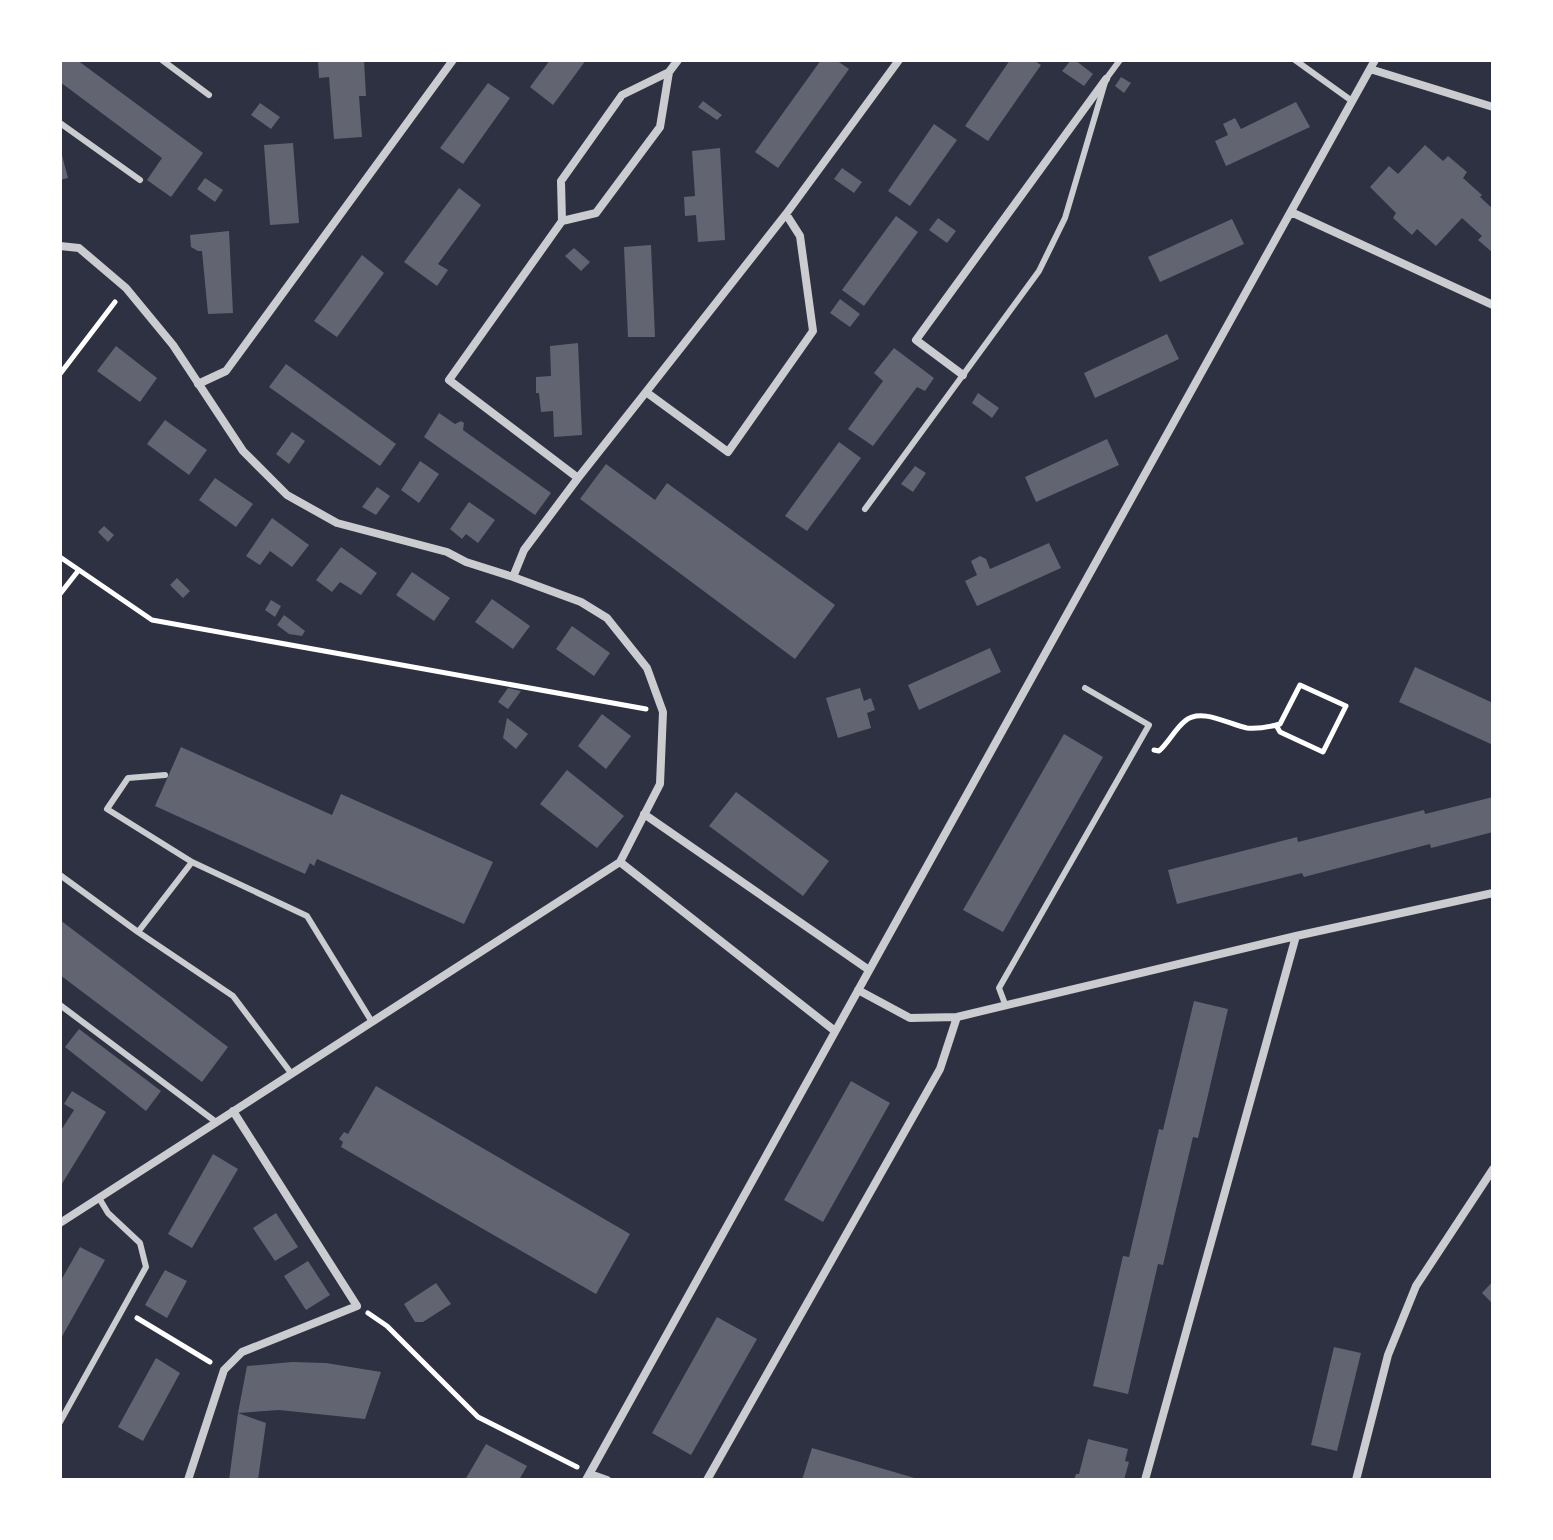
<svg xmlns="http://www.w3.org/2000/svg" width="1553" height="1540" font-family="Arial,sans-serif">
<rect width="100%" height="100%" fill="#2d3142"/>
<!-- building -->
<path fill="#626471" d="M60,60H77L203,153L171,197L147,180L162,158L60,82Z
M318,60H364L366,96H359L362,137L334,139L329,77L319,78Z
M550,60H586L553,105L530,87Z
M821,60H836L849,69L778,168L755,152Z
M1010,60H1033L1041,65L988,141L965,126Z
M1071,60H1075L1093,74L1084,86L1062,71Z
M1121,77L1131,83L1124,93L1115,86Z
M488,83L510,98L463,164L440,148Z
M703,101L722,115L717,120L698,107Z
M1296,102L1310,127L1226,166L1215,141L1228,135L1223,124L1235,118L1241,129Z
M260,103L280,117L271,129L251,115Z
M934,124L957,140L910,206L888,191Z
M293,143L299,223L270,225L264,145Z
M1425,145L1443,161L1448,156L1467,172L1463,178L1482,195L1480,197L1493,209V253L1478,240L1482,236L1462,218L1436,246L1417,229L1412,235L1393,218L1396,213L1370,187L1389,166L1398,174Z
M60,148L68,178L60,180Z
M720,148L725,240L698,242L696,215L685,216L684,197L695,196L692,151Z
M842,168L862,182L854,193L834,179Z
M205,178L223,190L215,202L197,189Z
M459,188L481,205L438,264L448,270L437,286L404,262Z
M896,216L918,232L864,306L842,290Z
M938,218L956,231L947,243L929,230Z
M1232,219L1244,244L1160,282L1148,257Z
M229,231L233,313L208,314L202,251H198L191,247L190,235Z
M651,245L655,337H628L624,247Z
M574,248L590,262L581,271L565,256Z
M362,255L384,273L337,337L314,321Z
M840,299L860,314L850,327L830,313Z
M1167,334L1179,359L1095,398L1084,373Z
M578,343L582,435L554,437L553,411L541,412L539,393H536V377L551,376L550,346Z
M116,346L157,378L140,402L97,371Z
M894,348L934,378L925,391L917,387L873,446L848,429L883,381L874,373Z
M286,364L396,444L380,466L269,387Z
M978,393L999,408L992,418L972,403Z
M439,413L455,424L461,421L464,423L463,430L551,493L535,515L424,437Z
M165,420L207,450L189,475L147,444Z
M292,432L305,441L289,464L276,454Z
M1107,439L1119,465L1036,502L1025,477Z
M839,442L861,458L807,531L785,516Z
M420,461L439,474L419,503L401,490Z
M606,464L655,500L667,483L835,605L795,659L580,499Z
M915,466L926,473L913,492L901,484Z
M215,478L253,504L236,527L199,500Z
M377,487L390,496L376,515L362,507Z
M469,502L495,520L478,543L466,534L462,539L450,529Z
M272,518L309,545L292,567L270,551L260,565L246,556Z
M104,526L114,535L108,542L98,532Z
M1049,543L1061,568L977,606L965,581L977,575L971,561L980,556L986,559L990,569Z
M341,547L377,573L361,595L340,582L332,592L316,580Z
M412,572L450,598L434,621L396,595Z
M177,578L190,591L183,598L170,585Z
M492,599L530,626L513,649L475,622Z
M271,600L281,606L275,617L265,610Z
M284,615L305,631L302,636L289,634L277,625Z
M572,626L610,653L594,676L556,649Z
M990,648L1001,672L919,710L908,685Z
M1415,667L1493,703V745L1399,702Z
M508,688L521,691L508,709L498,702Z
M860,688L864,701L871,698L875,710L867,713L871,728L838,738L826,698Z
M602,714L631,736L606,769L578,746Z
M507,718L528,734L516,749L503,738Z
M1064,734L1103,757L1003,932L963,910Z
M181,747L332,815L341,794L493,862L464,924L317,859L314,866L310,863L305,874L155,806Z
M567,770L624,816L597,848L540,804Z
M736,792L829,861L803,896L709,826Z
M1493,797V832L1431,848L1430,844L1304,877L1302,873L1177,904L1168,870L1297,837L1298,842L1424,810L1425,814Z
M60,920L228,1047L202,1082L60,975Z
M1194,1001L1228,1009L1198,1138L1193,1137L1163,1265L1158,1264L1128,1394L1093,1386L1123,1256L1129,1257L1159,1129L1163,1130Z
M79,1029L161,1091L146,1111L65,1047Z
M851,1081L890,1103L823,1222L784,1200Z
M376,1086L630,1234L596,1294L341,1147L343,1142L339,1139L344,1132L348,1134Z
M72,1091L106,1112L60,1187V1132L74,1110L64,1104Z
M213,1154L238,1169L192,1248L168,1234Z
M276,1213L298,1247L275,1261L253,1228Z
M80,1247L105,1260L60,1340V1282Z
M308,1261L330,1295L306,1310L284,1276Z
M165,1270L187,1281L167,1318L145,1305Z
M1493,1281V1304L1482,1293Z
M436,1283L451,1304L423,1322H415L404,1304Z
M717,1317L757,1339L691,1455L652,1433Z
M1334,1347L1361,1353L1337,1451L1311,1445Z
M156,1358L180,1373L143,1441L118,1427Z
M292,1362L326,1363L381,1372L365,1419L279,1410L238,1413L247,1366Z
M238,1413L266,1423L258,1480H229Z
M1088,1439L1128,1449L1125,1461L1129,1462L1124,1480H1074L1076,1474H1079Z
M486,1444L527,1466L519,1480H465Z
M812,1448L918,1479V1480H802Z"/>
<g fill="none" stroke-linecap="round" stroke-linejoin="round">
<!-- path -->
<path stroke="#fff" stroke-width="5" d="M60,374L115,302
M60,557L152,620L646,709
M60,594L78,571
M1154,750L1159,751C1169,742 1175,729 1185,721C1201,707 1230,725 1247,728C1259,729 1269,727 1280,724L1300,685L1346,706L1323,752L1280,732L1276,725
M368,1313L387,1326L478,1417L577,1467
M137,1318L210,1362"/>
<!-- service -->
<path stroke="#caccd0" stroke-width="6" d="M162,60L209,95
M1295,60L1352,101
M60,123L140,180
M865,509L1039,271L1065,218L1106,79L1120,60
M165,775L128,778L107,809L192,862
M60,875L138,932
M1005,1004L999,988L1149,725L1085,688
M60,1005L216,1122
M291,1073L233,996L138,932L192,862L307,916L372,1022
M60,1422L146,1267L140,1243L108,1213L99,1198"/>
<!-- minor -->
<path stroke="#caccd0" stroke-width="8" d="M1370,69L1493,107
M1291,212L1493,305
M786,214L800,236L813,331L728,452L646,392L786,214L899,60
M562,221L596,213L660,127L669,72L678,60
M562,221L561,181L622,95L669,72
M60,246L79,248L126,288L173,345L243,451L287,495L337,523L447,552L466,562L513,577L581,602L607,618L647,668L663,712L660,784L620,862L60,1223
M963,375L916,340L1106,79
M198,384L226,371L453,60
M578,478L646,392
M513,577L524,550L578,478L449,380L562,221
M644,814L869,970
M620,862L835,1031
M858,990L910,1018L957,1017L1296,936L1493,893
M590,1474L607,1480
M188,1480L224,1370L242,1352L357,1306L233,1111
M586,1480L1375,60
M707,1480L940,1069L957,1017
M1145,1480L1296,936
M1356,1480L1388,1355L1416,1286L1493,1169"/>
</g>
<!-- border -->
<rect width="1553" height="1540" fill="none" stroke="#ffffff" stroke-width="124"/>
</svg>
